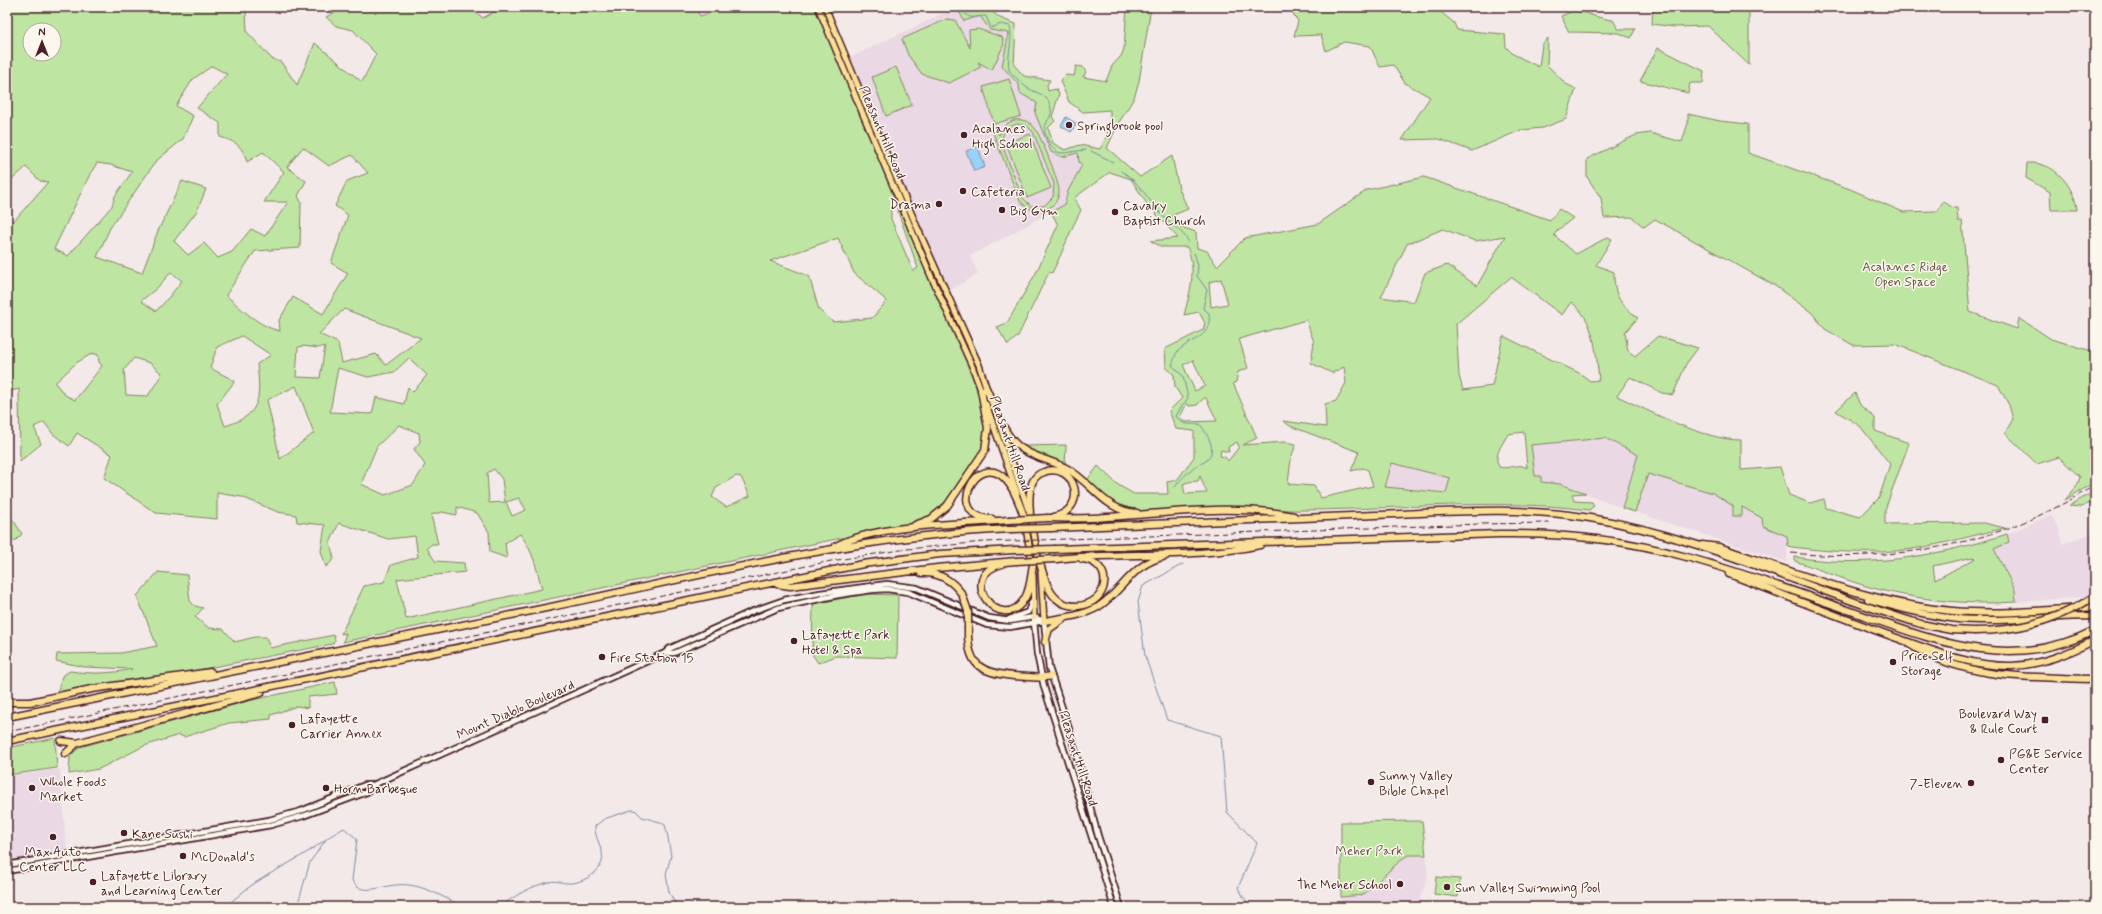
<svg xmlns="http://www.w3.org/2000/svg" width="2102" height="914" font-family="Mynerve,sans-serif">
<rect width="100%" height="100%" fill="#f3e9e8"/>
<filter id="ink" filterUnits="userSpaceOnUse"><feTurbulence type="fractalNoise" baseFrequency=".025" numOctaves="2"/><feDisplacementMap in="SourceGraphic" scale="8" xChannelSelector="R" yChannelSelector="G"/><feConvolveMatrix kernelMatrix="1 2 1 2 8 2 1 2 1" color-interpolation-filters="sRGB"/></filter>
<g filter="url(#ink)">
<!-- built -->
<path fill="#ead8e4" d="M694,7H730L700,16Z
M952,9L980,16L1009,33L1002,66L1040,101L1042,120L1053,143L1084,160L1068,191L1064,205L970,256L978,274L947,292L847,59Z
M1605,438L1638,455L1622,508L1574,488L1541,482L1534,476L1531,445Z
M1392,463L1450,478L1446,493L1385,487Z
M1648,474L1713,493L1733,506L1742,507L1762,518L1764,526L1787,536V562L1635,512Z
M2051,515L2059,528L2063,544L2095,532V590L2084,597L2016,602L2015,590L1994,549L2009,542L2007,534Z
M60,769L67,856L7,865V776Z
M1409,855H1426L1428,876L1417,907H1341V897L1363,895L1387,871L1403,858Z"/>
<!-- green -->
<path fill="#bee6a2" stroke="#848266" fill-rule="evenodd" d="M7,7H249L246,11L247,32L272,59L281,62L297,85L315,43L362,82L376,54L353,30L336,26L326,17L345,7H469L483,18L503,7H694L700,16L730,7H818C835,47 848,88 868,126L972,366L986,426L981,451L949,498L931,515L913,523L343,642L346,633L341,634L364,586L384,582L391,565L418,557L415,536L388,539L339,523L330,543L334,559L326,567L321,551L325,525L297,522L296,515L278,512L242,497L217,493V519L156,513L104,478L112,455L77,433L69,446L53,434L44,422L34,427L41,444L20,461L19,389L7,392V217L13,222L48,182L40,181L26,167L7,184ZM30,30H54V54H30ZM212,66L227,74L197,108L220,123V137C236,142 242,145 247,162L263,152L284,172L264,202H288L265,236L251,229L232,252L218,258L204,243L188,255L174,241L197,211L206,189L182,181L158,231L142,273L97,257L110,228L156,161L183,139L193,116L176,106L193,79ZM303,147L329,166L352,155L368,173L347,181L335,206L348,215L331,263L348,273L323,314L293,297L279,320L280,331C260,327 241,309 226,295L255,251L300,248L301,202L298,196L306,181L287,167ZM97,163L111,165L132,172L115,196L112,206L68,256L54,249L90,174ZM896,206L918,268L913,271L891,219V209ZM838,238L854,273L887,301L872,318L833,322L819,310L809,276L770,261ZM171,272L182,281L164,303L156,311L141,301L158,287ZM344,309L421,338L386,365L376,354L342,363L338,343L319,334ZM242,336L271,355L257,364C261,399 261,415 225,426L217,404L235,381L210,368L217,347ZM303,346L318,348L325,346L320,378L296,377L298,347ZM93,353L98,355L99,362L102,366L75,400L65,395L55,383L76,363ZM134,358L150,363L162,374L148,396L126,395L124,370ZM409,358L427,375L413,392L408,387L404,404L376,397L372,414L330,412L338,368L368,377L394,372ZM296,386L314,433L280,459L267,400ZM399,425L419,433L420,442L414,449L425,465L413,485L385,495L361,484L377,446ZM494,469L502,479L505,502L489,503L487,473ZM736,476L741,477L750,496L726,507L712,497L716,488ZM519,498L526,510L512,516L506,502ZM457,507L477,513L489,532L490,552L507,558L505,543L520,534C533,550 537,570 542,589L406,619L397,579L465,572L464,563L435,561L427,548L432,544H438L431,515L442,512L457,515Z
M951,7H966L969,11L989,9L1000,18L1016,24L1014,65L1024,76L1050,80L1047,85L1048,91L1056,89L1059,94L1052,117L1055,121L1048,128L1053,143L1065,150L1080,145L1100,149C1108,136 1110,125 1110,110L1083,112L1069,102L1060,81L1066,75L1074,76L1076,66L1083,67L1086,72L1083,77L1106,81L1112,66L1121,56L1124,49L1127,7H1151L1139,81L1134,98L1118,124L1107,148L1140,177L1172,156L1179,189L1188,209L1171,216L1181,227L1196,232L1197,248L1207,251L1217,266L1245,238L1318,224L1367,190L1424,177L1550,220L1559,209L1573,218L1558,230L1554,235L1576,254L1608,237L1612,239L1596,265L1614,272C1614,296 1619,303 1638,318L1625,332L1628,351L1635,356L1658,336L1698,348L1686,364L1673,395L1662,393L1630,377L1617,396C1651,412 1704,440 1741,440V470L1780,467L1789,495L1810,503L1824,499L1826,508L1860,517L1879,498L1890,464L1860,426L1836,411L1855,393L1860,405L1875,418V431L1909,443L1885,510V524L1984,523L2005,528C1974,535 1944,544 1912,549C1873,555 1831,552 1792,547L1788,546L1787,536L1763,526L1762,518L1742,507V516H1733V506L1713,493L1648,474L1635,512L1622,508L1638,455L1605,438L1531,445L1535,476H1541V482L1560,484L1586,493L1572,494L1574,501L1592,502L1594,506L1589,510C1495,498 1402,509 1308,510C1279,511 1250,507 1221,507C1189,507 1153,516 1122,508C1109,504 1095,489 1087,480L1098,466L1118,485L1134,494H1168L1167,482L1177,480L1194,457V431L1176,429L1169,411L1182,398L1175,387L1174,375L1166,367L1165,349L1203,330L1205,323L1199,312L1184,315C1190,292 1197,270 1187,247H1162L1151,241L1178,238L1147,204L1131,179L1110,172L1074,198L1081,210C1070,230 1063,252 1052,273L1049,272L1018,336L1008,345L997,327L1007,323L1036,273L1058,225L1051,212L1064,205L1068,191L1082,165L1079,162L1078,153L1062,157L1051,152L1035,113L1037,103L1020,93L1019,85L1002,66L1009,33L990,30L980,16L964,21L959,11L952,9ZM1443,229L1475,241L1505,236L1477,286L1447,265L1425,273L1414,302L1381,297L1407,244ZM1511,277L1562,315L1571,302C1595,319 1596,353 1599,380L1590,381L1581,374L1503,336L1492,386L1463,390L1459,376L1456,324ZM1221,279L1228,304L1211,307L1209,282ZM1306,320L1314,342L1311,363L1332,373L1344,367L1346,383L1336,401L1325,404L1326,427L1283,421L1290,426L1359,452L1351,471L1363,468L1368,470L1373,486L1321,498L1314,486L1288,484L1291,458L1296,444L1285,442L1243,445L1257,438L1233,383L1236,382L1238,372L1248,368L1239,339ZM1193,360L1205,386L1195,391L1183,365ZM1204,398H1206L1217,421L1184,422L1180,417L1187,403L1189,406L1197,405ZM1524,432L1527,468C1518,462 1509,470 1499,467C1493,455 1502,445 1508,434ZM1237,442L1239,447L1228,461L1225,457L1220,456L1221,450L1229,452L1228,447ZM1392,463L1450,478L1446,493L1385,487ZM1200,476L1207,493L1185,494L1183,484L1188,482L1198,481Z
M1298,7H1435L1454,23L1457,30L1505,34L1506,47L1513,54L1539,67L1542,45L1548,38L1547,65L1566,84L1576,89L1566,119L1543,128L1521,130L1472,151L1439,139L1402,140L1430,97L1405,83L1393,65L1380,67L1370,46L1344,42L1326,51L1321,35L1294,36L1298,21L1293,14Z
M1653,7H1749V65L1708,26L1675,27L1652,24Z
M1573,11C1587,12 1599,19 1613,20L1618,29H1635L1631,38L1619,33L1569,32L1561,16Z
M947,19L955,20L970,48L969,30L978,29L1002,37L1004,44L992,70L978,62L981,67L949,83L922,74L908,55L902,39Z
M1658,48L1704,71L1703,83H1690L1688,93L1640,81Z
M896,67L912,105L886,116L872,77Z
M1009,79L1021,116L994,124L983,87Z
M1688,114L1720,121L1748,124V153L1850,189L1903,212L1938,211L1943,201L1953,208H1957L1958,221H1962L1970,312L2017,329L2019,318L2051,339L2095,352V482L2065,500L2077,486L2080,477L2059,457L2037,464L2005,433L2013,419L2009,405L1998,385L1895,344L1853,345L1825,329L1811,312L1775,286L1655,219L1644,227L1632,217L1604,218L1601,198L1587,177V159L1636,135L1650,133L1682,142L1688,123Z
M1014,120C1022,119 1029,121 1034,127C1040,133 1060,184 1059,192C1057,213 1031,216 1020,201L993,133L997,132L999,135L1005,125ZM1018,124L1027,126L1033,132L1054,184L1053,197L1044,206H1031L1022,197L1003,147C1000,135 1006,126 1018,124Z
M1030,134L1051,188L1027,198L1006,143Z
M2027,163C2032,163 2038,163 2043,165C2061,170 2076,193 2077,210H2051L2050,192L2026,178Z
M1066,445L1065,464L1024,446Z
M2095,491V501L2081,507L2069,506Z
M7,514L14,521L22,534L15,541L7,535Z
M2007,534L2009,542L1994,549L2015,590L2016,602C1972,605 1927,601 1885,591C1854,584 1824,571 1795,561V557C1867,569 1939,556 2007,534ZM1973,557L1976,558L1935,580L1933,566Z
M158,572L187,575L190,601L195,606L203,608L195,617L209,628L223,629L235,642L255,637H266L270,648L334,635L335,641L332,644L187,672L57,694L62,676L70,671C90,674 111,674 132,669L85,667L56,661L57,654L121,653L157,646L137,596Z
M866,594L898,595L897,658L836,656L818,663L812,654L813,604Z
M335,682L337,694L308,697V708L297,706L271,715V719L229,723L184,737L179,735L144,746L99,769L69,774L70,756L80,747L248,701Z
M55,738L57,768L7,775V748Z
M1422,821L1426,855H1409L1403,858L1363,895L1341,897V822Z
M1436,877L1460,879L1458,897L1434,894Z"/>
<!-- water -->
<path fill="#9ad2f9" stroke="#7a8aa7" d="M1066,117L1077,124L1071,132L1061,126Z
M978,147L985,167L974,171L966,151Z"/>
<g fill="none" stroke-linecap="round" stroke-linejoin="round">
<!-- stream -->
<path stroke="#7a8aa7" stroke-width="1" d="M961,7C968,21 972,17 986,16L991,28L1001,24L1010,26C1013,41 1007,55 1009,70C1014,76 1020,82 1026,87C1034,93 1047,93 1050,105C1056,124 1034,120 1052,147C1055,150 1057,153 1062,153C1070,153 1078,150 1086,150
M1091,151L1113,162
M1121,171C1140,181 1148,201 1163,216C1171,225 1183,231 1189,242
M1175,487C1179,481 1188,472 1194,467C1198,464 1203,464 1207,460C1218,449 1206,433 1200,424C1189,424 1182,426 1176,416L1181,407L1188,398L1183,376L1172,365C1174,361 1175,354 1178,351C1193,337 1212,339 1209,313L1203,308L1207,290L1197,276L1198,265L1194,253
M1183,564L1143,586L1138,602L1145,656L1167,720L1221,736L1227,812L1257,843L1238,888L1250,907
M223,907C235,901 243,890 255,883C278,868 303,857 325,840
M297,907L310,862L327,838L344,828L357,839L352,880C359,897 381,886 396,885C422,882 442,898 465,907
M500,907C514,896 531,886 549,882C556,880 561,883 567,883C580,884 598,875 602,862C605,849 594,839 595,826L604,819L631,810H635L642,817L660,822L665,825L667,832L671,856L666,874L669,892L677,907"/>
<!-- secondary casing -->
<g stroke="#4a1f2b" stroke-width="8">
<path id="secondary" d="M1009,619L1028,612L1032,601
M1034,621L1037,654L1044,687L1114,907
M1044,621L1049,668L1071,735L1098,836L1121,907
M665,653H674L778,608L838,595L872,590L887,589L908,592L987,625L1010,627L1044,621
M7,865L269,820L301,811L365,785H373
M7,871L271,825L303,816L367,792L373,785L665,653L669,649L753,611L784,600L820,593L887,584L917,588L989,618L1010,621L1034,617L1044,621"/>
</g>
<!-- primary casing -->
<g stroke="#4a1f2b" stroke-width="8">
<path id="primary" d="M818,7L931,276L972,366L982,393
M825,7L917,227L979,365L987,390
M986,404L1017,493
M998,420L1028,509
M1024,516L1032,563
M1031,517L1039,562
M1041,572L1044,621
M1033,575L1034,617"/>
</g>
<!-- highway casing -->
<g stroke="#4a1f2b" stroke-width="9">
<path id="highway" d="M986,388C994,405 1001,428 1014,442C1028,457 1049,459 1066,468C1092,482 1104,511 1137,513
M1030,516C1030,507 1028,496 1031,488C1032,480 1037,474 1044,472C1075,461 1090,509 1054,517
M1048,518C1130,522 1213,499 1294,516
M992,519C943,518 977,448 1006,480C1015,489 1019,504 1024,516
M915,525L931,519L947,506L985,450L988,428L981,390
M1051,528C1159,524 1268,519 1376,515C1447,512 1520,506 1590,518C1705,537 1810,591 1921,624L1951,630L1974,631
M1702,545L1719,547C1794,572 1874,604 1953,611C2000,615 2048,610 2095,607
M836,546C882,523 957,525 1009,520
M1055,549L1499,534C1561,533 1623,539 1683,556C1738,571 1791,590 1845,609C1928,638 2009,675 2095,630
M1056,559C1123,552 1193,559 1260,545
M1002,564C954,576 1002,638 1025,598C1031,588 1031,575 1033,564
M1040,564C1044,575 1047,591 1057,599C1062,604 1070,606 1077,606C1111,604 1114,562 1082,559
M921,573C938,572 952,580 962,594
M1729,574C1784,595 1839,617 1894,637C1931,650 1972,667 2012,666C2042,665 2069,653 2095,640
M777,584L790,586L937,568L1016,561
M1868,599C1898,608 1927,616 1958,619C2003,623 2049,616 2095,616
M1044,621C1061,618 1083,616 1098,607C1124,590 1132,563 1166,556
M968,629C967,665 980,673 1014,676C1027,677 1039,679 1051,676
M1045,642L1049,629L1062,620
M1909,644C1965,680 2032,677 2095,679
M7,702H30L92,689L211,672
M7,717C188,679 370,645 551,607C703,575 855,536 1011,529
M7,741L863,564L940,554L1015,550
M61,741L77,743
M65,754L77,743L261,693"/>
</g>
<!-- secondary -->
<use href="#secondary" stroke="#fbf7ec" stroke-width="4.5"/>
<!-- primary -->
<use href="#primary" stroke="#fadf96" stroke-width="5"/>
<!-- highway -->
<use href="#highway" stroke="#fadf96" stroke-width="6"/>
<!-- rail -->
<path stroke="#4a1f2b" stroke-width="1" stroke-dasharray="6 3" stroke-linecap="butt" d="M1791,553C1899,563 2004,544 2095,485
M7,732L831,561L907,549L984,542L1480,524L1550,523"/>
<!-- highway-bridge casing -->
<g stroke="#4a1f2b" stroke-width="9" stroke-linecap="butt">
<path id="highway-bridge" d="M1009,520L1048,518
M1011,529L1051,528
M1015,550L1055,549
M1016,561L1056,559
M962,594L968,611V629
M1974,631C2017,631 2059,620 2095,596"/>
</g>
<!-- highway-bridge -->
<use href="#highway-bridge" stroke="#fadf96" stroke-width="6"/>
</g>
</g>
<!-- markers -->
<g fill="#4a1f2b" stroke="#fbf7ec" stroke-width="1.5">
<circle cx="1069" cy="125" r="4"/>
<circle cx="964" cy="135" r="4"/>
<circle cx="963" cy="191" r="4"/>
<circle cx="939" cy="204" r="4"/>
<circle cx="1002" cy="210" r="4"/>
<circle cx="1115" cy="212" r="4"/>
<circle cx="794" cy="641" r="4"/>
<circle cx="602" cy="657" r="4"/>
<circle cx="1893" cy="662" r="4"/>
<rect x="2041" y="716" width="8" height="8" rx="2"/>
<circle cx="292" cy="725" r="4"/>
<circle cx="2001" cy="760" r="4"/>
<circle cx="1371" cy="782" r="4"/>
<circle cx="1971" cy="783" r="4"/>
<circle cx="32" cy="788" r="4"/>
<circle cx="326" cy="788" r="4"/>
<circle cx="124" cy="833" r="4"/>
<circle cx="53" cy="837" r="4"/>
<circle cx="183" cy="856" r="4"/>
<circle cx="93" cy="882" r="4"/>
<circle cx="1400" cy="884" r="4"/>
<circle cx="1447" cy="887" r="4"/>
</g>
<g text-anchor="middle" stroke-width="3" stroke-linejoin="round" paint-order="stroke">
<!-- poi labels -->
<g font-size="13" fill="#4a1f2b" stroke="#fbf7ec" text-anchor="start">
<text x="1077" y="130">Springbrook pool</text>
<text x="972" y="133">Acalanes<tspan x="972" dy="15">High School</tspan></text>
<text x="971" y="196">Cafeteria</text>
<text x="931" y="209" text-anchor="end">Drama</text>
<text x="1123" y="210">Cavalry<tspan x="1123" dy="15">Baptist Church</tspan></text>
<text x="1010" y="215">Big Gym</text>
<text x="802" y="639">Lafayette Park<tspan x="802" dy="15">Hotel &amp; Spa</tspan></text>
<text x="1901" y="660">Price Self<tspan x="1901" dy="15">Storage</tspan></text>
<text x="610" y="662">Fire Station 15</text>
<text x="2037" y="718" text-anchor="end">Boulevard Way<tspan x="2037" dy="15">&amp; Rule Court</tspan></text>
<text x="300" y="723">Lafayette<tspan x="300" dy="15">Carrier Annex</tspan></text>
<text x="2009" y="758">PG&amp;E Service<tspan x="2009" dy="15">Center</tspan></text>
<text x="1379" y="780">Sunny Valley<tspan x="1379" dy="15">Bible Chapel</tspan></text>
<text x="40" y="786">Whole Foods<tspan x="40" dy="15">Market</tspan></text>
<text x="1963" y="788" text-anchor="end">7-Eleven</text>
<text x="334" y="793">Horn Barbeque</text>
<text x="132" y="838">Kane Sushi</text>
<text x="53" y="856" text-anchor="middle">Max Auto<tspan x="53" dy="15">Center LLC</tspan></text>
<text x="191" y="861">McDonald's</text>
<text x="101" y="880">Lafayette Library<tspan x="101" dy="15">and Learning Center</tspan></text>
<text x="1392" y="889" text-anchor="end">The Meher School</text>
<text x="1455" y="892">Sun Valley Swimming Pool</text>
</g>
<!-- street labels -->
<g font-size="13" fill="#4a1f2b" stroke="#fbf7ec">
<text transform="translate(883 132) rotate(67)" y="5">Pleasant Hill Road</text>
<text transform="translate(1011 443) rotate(71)" y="5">Pleasant Hill Road</text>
<text transform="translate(515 709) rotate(-24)" y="5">Mount Diablo Boulevard</text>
<text transform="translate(1079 758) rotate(72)" y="5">Pleasant Hill Road</text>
</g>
<!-- park labels -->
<g font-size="13" fill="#675149" stroke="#fbf7ec">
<text x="1905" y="271">Acalanes Ridge<tspan x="1905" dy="15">Open Space</tspan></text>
<text x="1369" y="855">Meher Park</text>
</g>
</g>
<!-- margin -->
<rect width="2102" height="914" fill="none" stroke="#fbf7ec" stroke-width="24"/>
<rect x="12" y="12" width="2078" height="890" fill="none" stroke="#4a1f2b" stroke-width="1.5" filter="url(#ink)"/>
<!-- north arrow -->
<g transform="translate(42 42)"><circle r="19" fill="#fbf7ec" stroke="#b4a19f"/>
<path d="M0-3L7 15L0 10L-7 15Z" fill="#4a1f2b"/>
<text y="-6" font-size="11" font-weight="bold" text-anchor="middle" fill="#4a1f2b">N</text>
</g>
</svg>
